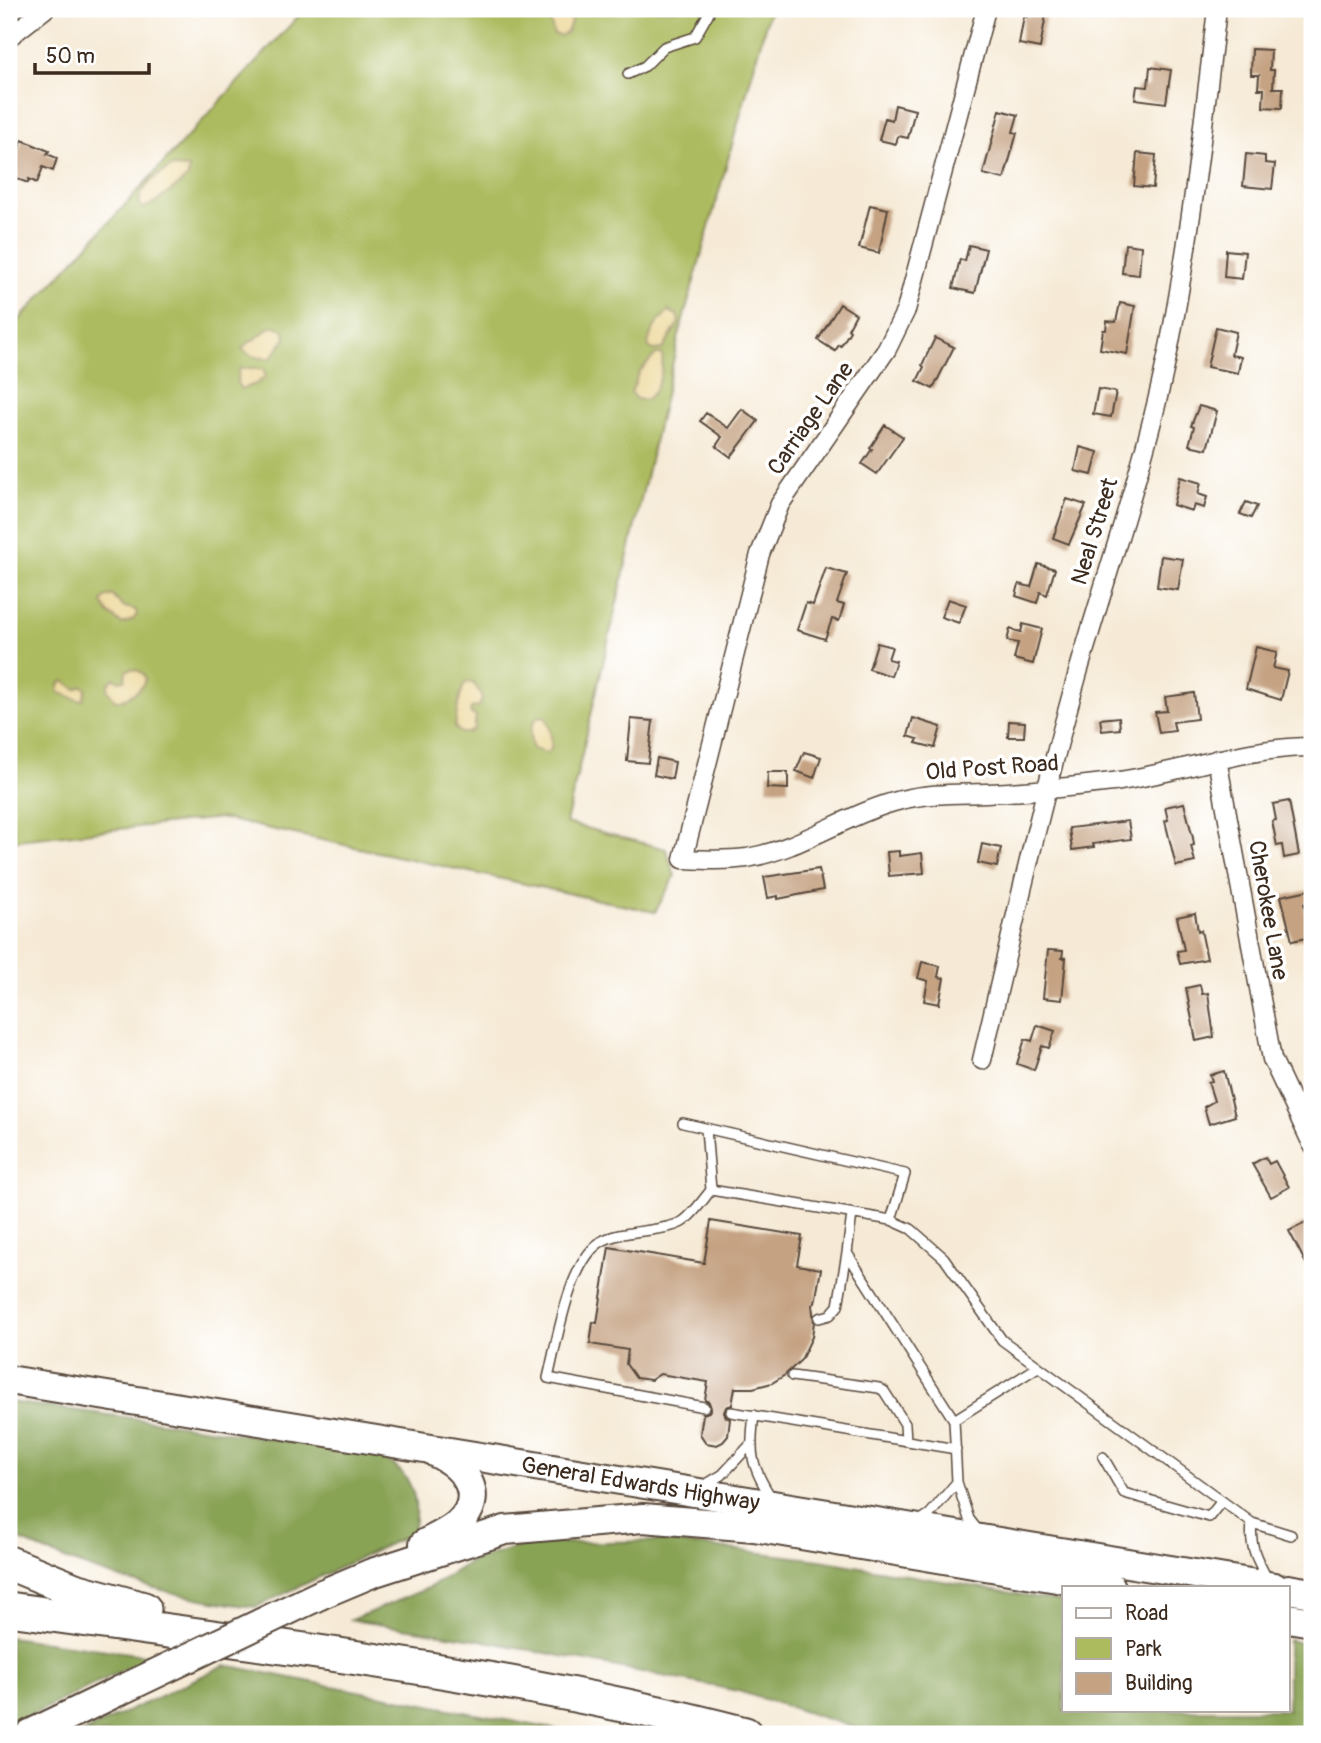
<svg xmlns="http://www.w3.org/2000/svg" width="1321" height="1743" font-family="Pangolin,sans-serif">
<rect width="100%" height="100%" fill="#fff"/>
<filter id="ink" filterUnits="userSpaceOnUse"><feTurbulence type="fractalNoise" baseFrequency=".0143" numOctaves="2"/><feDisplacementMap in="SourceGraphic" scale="14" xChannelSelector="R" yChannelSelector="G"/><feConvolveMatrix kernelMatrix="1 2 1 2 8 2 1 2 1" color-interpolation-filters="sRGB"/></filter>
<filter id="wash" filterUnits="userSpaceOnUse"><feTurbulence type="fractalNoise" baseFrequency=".00686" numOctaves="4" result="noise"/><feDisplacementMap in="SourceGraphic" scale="28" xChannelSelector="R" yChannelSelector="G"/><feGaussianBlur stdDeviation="1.57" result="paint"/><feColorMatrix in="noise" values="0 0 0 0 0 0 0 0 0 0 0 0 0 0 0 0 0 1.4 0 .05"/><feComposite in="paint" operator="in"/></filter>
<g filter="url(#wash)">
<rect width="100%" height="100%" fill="#f6ead6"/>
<!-- green -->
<path fill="#acbb5e" stroke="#74723e" stroke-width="2" d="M305,9H770L680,331L566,823L666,849L675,876L655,912L220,818L9,841V331Z"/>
<!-- forest -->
<path fill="#89a355" stroke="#62663a" stroke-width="2" d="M9,1402C105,1414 202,1427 298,1443C325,1447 375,1448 395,1466C417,1485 418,1507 413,1533L256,1607C175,1599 82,1570 9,1535Z
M661,1541L820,1560L1064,1602V1710H1288V1640L1312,1645V1734H875L738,1691L480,1640L351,1620L428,1588L472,1561L520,1546L549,1543Z
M9,1637L152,1656L9,1726Z
M225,1665L578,1734H80Z"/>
<!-- sand -->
<path fill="#eeda9e" stroke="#94825e" stroke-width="2" d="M547,9H568L571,22L567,32L560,36L554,34Z
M171,167L189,168L188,177C179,185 153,206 143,208L140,204V195L152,180Z
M669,311L677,315L679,322L663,349L653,350L648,346C650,330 658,321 669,311Z
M276,326L284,331L286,338L271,358C260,359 249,357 242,348C251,340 260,338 268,328Z
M656,354H662C664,370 659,390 646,400L636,399L631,392L640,371Z
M255,368L264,370L265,377L256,384L241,389L237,383L239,369Z
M112,595L122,606L136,610L137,614L133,620L122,624L108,613L102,602L105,598Z
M131,669C164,674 131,701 115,700L108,691V684L114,678L119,681L125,680L126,671Z
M65,681L75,689L82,686L86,689L83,700H78L58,692L60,682Z
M466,682L473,683C480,691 486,699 477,708L473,707L470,710L471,714L476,716L474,729L468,733H461L455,727C456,716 460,690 466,682Z
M544,716C550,724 552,739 551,749L547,753L533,749C529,738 530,727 537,717Z"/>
<g id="blocks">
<!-- building -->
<path fill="#c5a282" d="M1030,9H1047L1040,48L1019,44L1024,16L1028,17Z
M1252,49L1271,50L1270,70H1274L1273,88H1283L1282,108L1263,107L1264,89H1258L1259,75H1251Z
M1150,67L1171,70L1166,103L1135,99L1137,86L1148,87Z
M895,105L915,110L908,138L898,136L896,144L879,140L885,118L892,120Z
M1000,110L1018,115L1013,132L1017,133L1004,179L983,174Z
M22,140L49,151L47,154L57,158L53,171L43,167L37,183L29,179L28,183L9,176Z
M1137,153L1156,155L1153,188L1134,186Z
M1246,154L1265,156V163L1275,164L1272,189L1243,186Z
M870,205L888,209L879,253L859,248Z
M1125,244L1141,246L1139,275L1122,273Z
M969,245L986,249L975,293L953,288L960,259L965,261Z
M1226,250L1245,252L1242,279L1224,277Z
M1120,303L1135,306L1127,354L1100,349L1103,330H1106L1107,321L1116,322Z
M840,304L856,314L848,329L850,331L841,346L839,345L835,351L818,340Z
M1216,327L1236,332L1231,355L1241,357L1238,373L1207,367Z
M935,338L954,347L933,389L917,381L924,367L922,365Z
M1098,389L1116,392L1111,417L1093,414Z
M1199,406L1217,411L1207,449L1189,445L1194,427L1191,426Z
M742,409L758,421L731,457L716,446L722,437L700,421L706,413L728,428Z
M885,425L903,437L877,474L862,464L872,449L870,448Z
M1080,447L1098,452L1092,475L1075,471Z
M1180,477L1201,483L1198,494L1207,497L1204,508L1194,505L1192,511L1173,505Z
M1067,499L1086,505L1069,544L1053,538Z
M1246,502L1257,506L1251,518L1240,514Z
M1161,556L1183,559L1178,590L1157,587Z
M1038,564L1055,569L1047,595L1040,592L1037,603L1016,596L1019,584L1031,587Z
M826,568L847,574L837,603L844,605L839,621L832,619L825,639L797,630L806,603L813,605Z
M948,599L966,605L959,623L941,617Z
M1023,624L1042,629L1033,664L1014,659L1018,643L1007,641L1010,629L1021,632Z
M877,643L892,647L888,659L896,661L891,676L869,669Z
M1256,647L1277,652L1273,668L1288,671L1281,700L1246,689Z
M1194,693L1197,719L1173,722L1175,731L1159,733L1155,712L1167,711L1165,697Z
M1119,717L1120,729L1102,731L1100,719Z
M913,718L941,727L935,748L916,743L918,739L908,736Z
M631,719L653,721L648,763L627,761Z
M1009,721L1025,722L1024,737H1008Z
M804,752L821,757L814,778L796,771Z
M657,758L675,762L672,779L654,775Z
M768,772H788V789L767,788Z
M1289,801L1299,855L1284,858L1282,845L1277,846L1272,821L1276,820L1273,804Z
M1184,803L1193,838L1194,845L1191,846L1195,862L1176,866L1165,821L1168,820L1165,807Z
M1128,821L1131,839L1093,844L1094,847L1072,850L1069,828Z
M982,844L1001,848L997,867L978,863Z
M899,851V856L922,853L924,873L889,876L887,852Z
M819,869L823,890L778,899V896L768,898L764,877Z
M1309,890L1311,902L1304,904L1311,937L1292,941L1281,896Z
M1195,913L1198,931L1201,930L1207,959L1180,964L1177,951L1184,950L1177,917Z
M1048,950L1063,951L1062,958H1066L1062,1000L1043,998Z
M922,962L940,966L938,977L944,978L939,1004L924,1001L928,981L918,978Z
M1200,985L1202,994L1208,993L1214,1037L1196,1041L1186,988Z
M1037,1025L1055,1031L1049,1048L1042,1046L1034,1070L1017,1064L1025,1039L1032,1041Z
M1224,1071L1235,1116L1209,1124L1204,1107L1214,1101L1208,1082L1212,1081L1210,1075Z
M1265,1157L1269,1164L1275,1161L1289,1187L1271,1197L1252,1164Z
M711,1221L802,1236L797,1265L821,1269L815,1303L812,1305L814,1322L812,1337L801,1360L785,1375L772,1383L753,1388H735L732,1405L726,1407L724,1412L726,1417L730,1419L728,1436L723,1442L717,1445L706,1443L700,1434L703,1414L709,1412L711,1408L709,1402L705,1400L708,1382L660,1374L651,1380L636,1378L626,1364L628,1350L590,1344L593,1322L597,1323L609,1247L704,1263Z
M1305,1223L1312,1236V1275L1289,1231Z"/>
</g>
</g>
<g filter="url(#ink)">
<use href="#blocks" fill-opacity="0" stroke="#57473a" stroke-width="2"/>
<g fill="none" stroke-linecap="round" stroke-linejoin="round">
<!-- service casing -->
<g stroke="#57473a" stroke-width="12">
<path id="service" d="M628,74L645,66L664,47L695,37L711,9
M683,1123L905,1174L891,1220
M706,1129L711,1190
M852,1214L847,1253L954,1420L957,1482L969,1519L979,1532
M819,1318L830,1315L838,1306L847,1253
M792,1376L879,1388L884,1391L905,1424L906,1441
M704,1407L548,1378C557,1342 568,1266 599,1243C619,1229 662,1233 682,1222C693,1215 702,1201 711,1190L891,1220L911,1229L944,1258L1002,1340L1252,1523L1291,1535
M731,1412L956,1449
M754,1415C749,1454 751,1466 772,1499
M954,1420L1038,1367
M1103,1457L1124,1493L1209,1517L1221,1502
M705,1485L722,1475L750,1445
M919,1521L930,1514L957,1482
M1252,1523C1249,1546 1257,1560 1268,1580"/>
</g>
<!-- minor casing -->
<g stroke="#57473a" stroke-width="21">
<path id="minor" d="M986,9L906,310L887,349L780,504L760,554L683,859C705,860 725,861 747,858C801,849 848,813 901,800C929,793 957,794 986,793C1028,792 1071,787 1113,782C1180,773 1244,747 1312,747
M9,37L45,9
M1217,759L1272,1059L1312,1144
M982,1060C1012,932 1041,803 1077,676C1109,565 1148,455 1170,342C1191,231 1204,120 1217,9
M1294,1105L1312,1101"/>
</g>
<!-- primary casing -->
<g stroke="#57473a" stroke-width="32">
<g id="primary">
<path id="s1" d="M9,1380L1274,1587"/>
<path d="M424,1544C435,1538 448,1533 458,1524C487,1497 466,1467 436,1453"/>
<path d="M1288,1589L1312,1593"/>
<path d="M322,1594L372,1573L505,1530L643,1518L754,1527L1111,1587"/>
<path d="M1288,1618L1312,1622"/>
<path d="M30,1734L119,1691"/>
</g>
</g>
<!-- motorway casing -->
<g stroke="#57473a" stroke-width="37">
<path id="motorway" d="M9,1563L75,1590L144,1609
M9,1609C255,1644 504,1671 745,1734"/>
</g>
<!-- service -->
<use href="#service" stroke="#fff" stroke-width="9"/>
<!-- minor -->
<use href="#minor" stroke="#fff" stroke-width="18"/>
<!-- primary -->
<use href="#primary" stroke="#fff" stroke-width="28"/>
<!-- motorway -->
<use href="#motorway" stroke="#fff" stroke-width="33"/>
<!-- primary-bridge casing -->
<g stroke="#57473a" stroke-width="32" stroke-linecap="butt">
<path id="primary-bridge" d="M119,1691L322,1594"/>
</g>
<!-- primary-bridge -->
<use href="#primary-bridge" stroke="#fff" stroke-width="28"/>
</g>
</g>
<g text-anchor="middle" stroke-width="7" stroke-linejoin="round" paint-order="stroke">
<!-- street labels -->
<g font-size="23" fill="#3b2a1e" stroke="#fff">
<text transform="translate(810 418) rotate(-55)" y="8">Carriage Lane</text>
<text transform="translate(1094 531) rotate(-73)" y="8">Neal Street</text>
<text transform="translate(992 767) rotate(-4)" y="8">Old Post Road</text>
<text transform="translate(1269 910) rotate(80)" y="8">Cherokee Lane</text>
<text dy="8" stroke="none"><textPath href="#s1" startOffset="640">General Edwards Highway</textPath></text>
</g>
</g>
<!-- margin -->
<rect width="1321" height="1743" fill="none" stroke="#fff" stroke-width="35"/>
<!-- legend -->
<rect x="1062" y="1586" width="228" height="126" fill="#ffffff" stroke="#b1aaa5" stroke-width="2"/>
<rect x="1076" y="1608" width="35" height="10" fill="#ffffff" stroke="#b1aaa5" stroke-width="2"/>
<text x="1125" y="1620" font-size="21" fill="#3b2a1e">Road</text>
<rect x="1076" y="1638" width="35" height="21" fill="#acbb5e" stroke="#b1aaa5" stroke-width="2"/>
<text x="1125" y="1656" font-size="21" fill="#3b2a1e">Park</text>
<rect x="1076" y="1673" width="35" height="21" fill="#c5a282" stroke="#b1aaa5" stroke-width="2"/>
<text x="1125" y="1690" font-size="21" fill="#3b2a1e">Building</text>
<!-- scale -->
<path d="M35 63v10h114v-10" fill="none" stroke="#3b2a1e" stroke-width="3.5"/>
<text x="46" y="63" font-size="21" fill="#3b2a1e" stroke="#ffffff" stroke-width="5" paint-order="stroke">50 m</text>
</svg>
